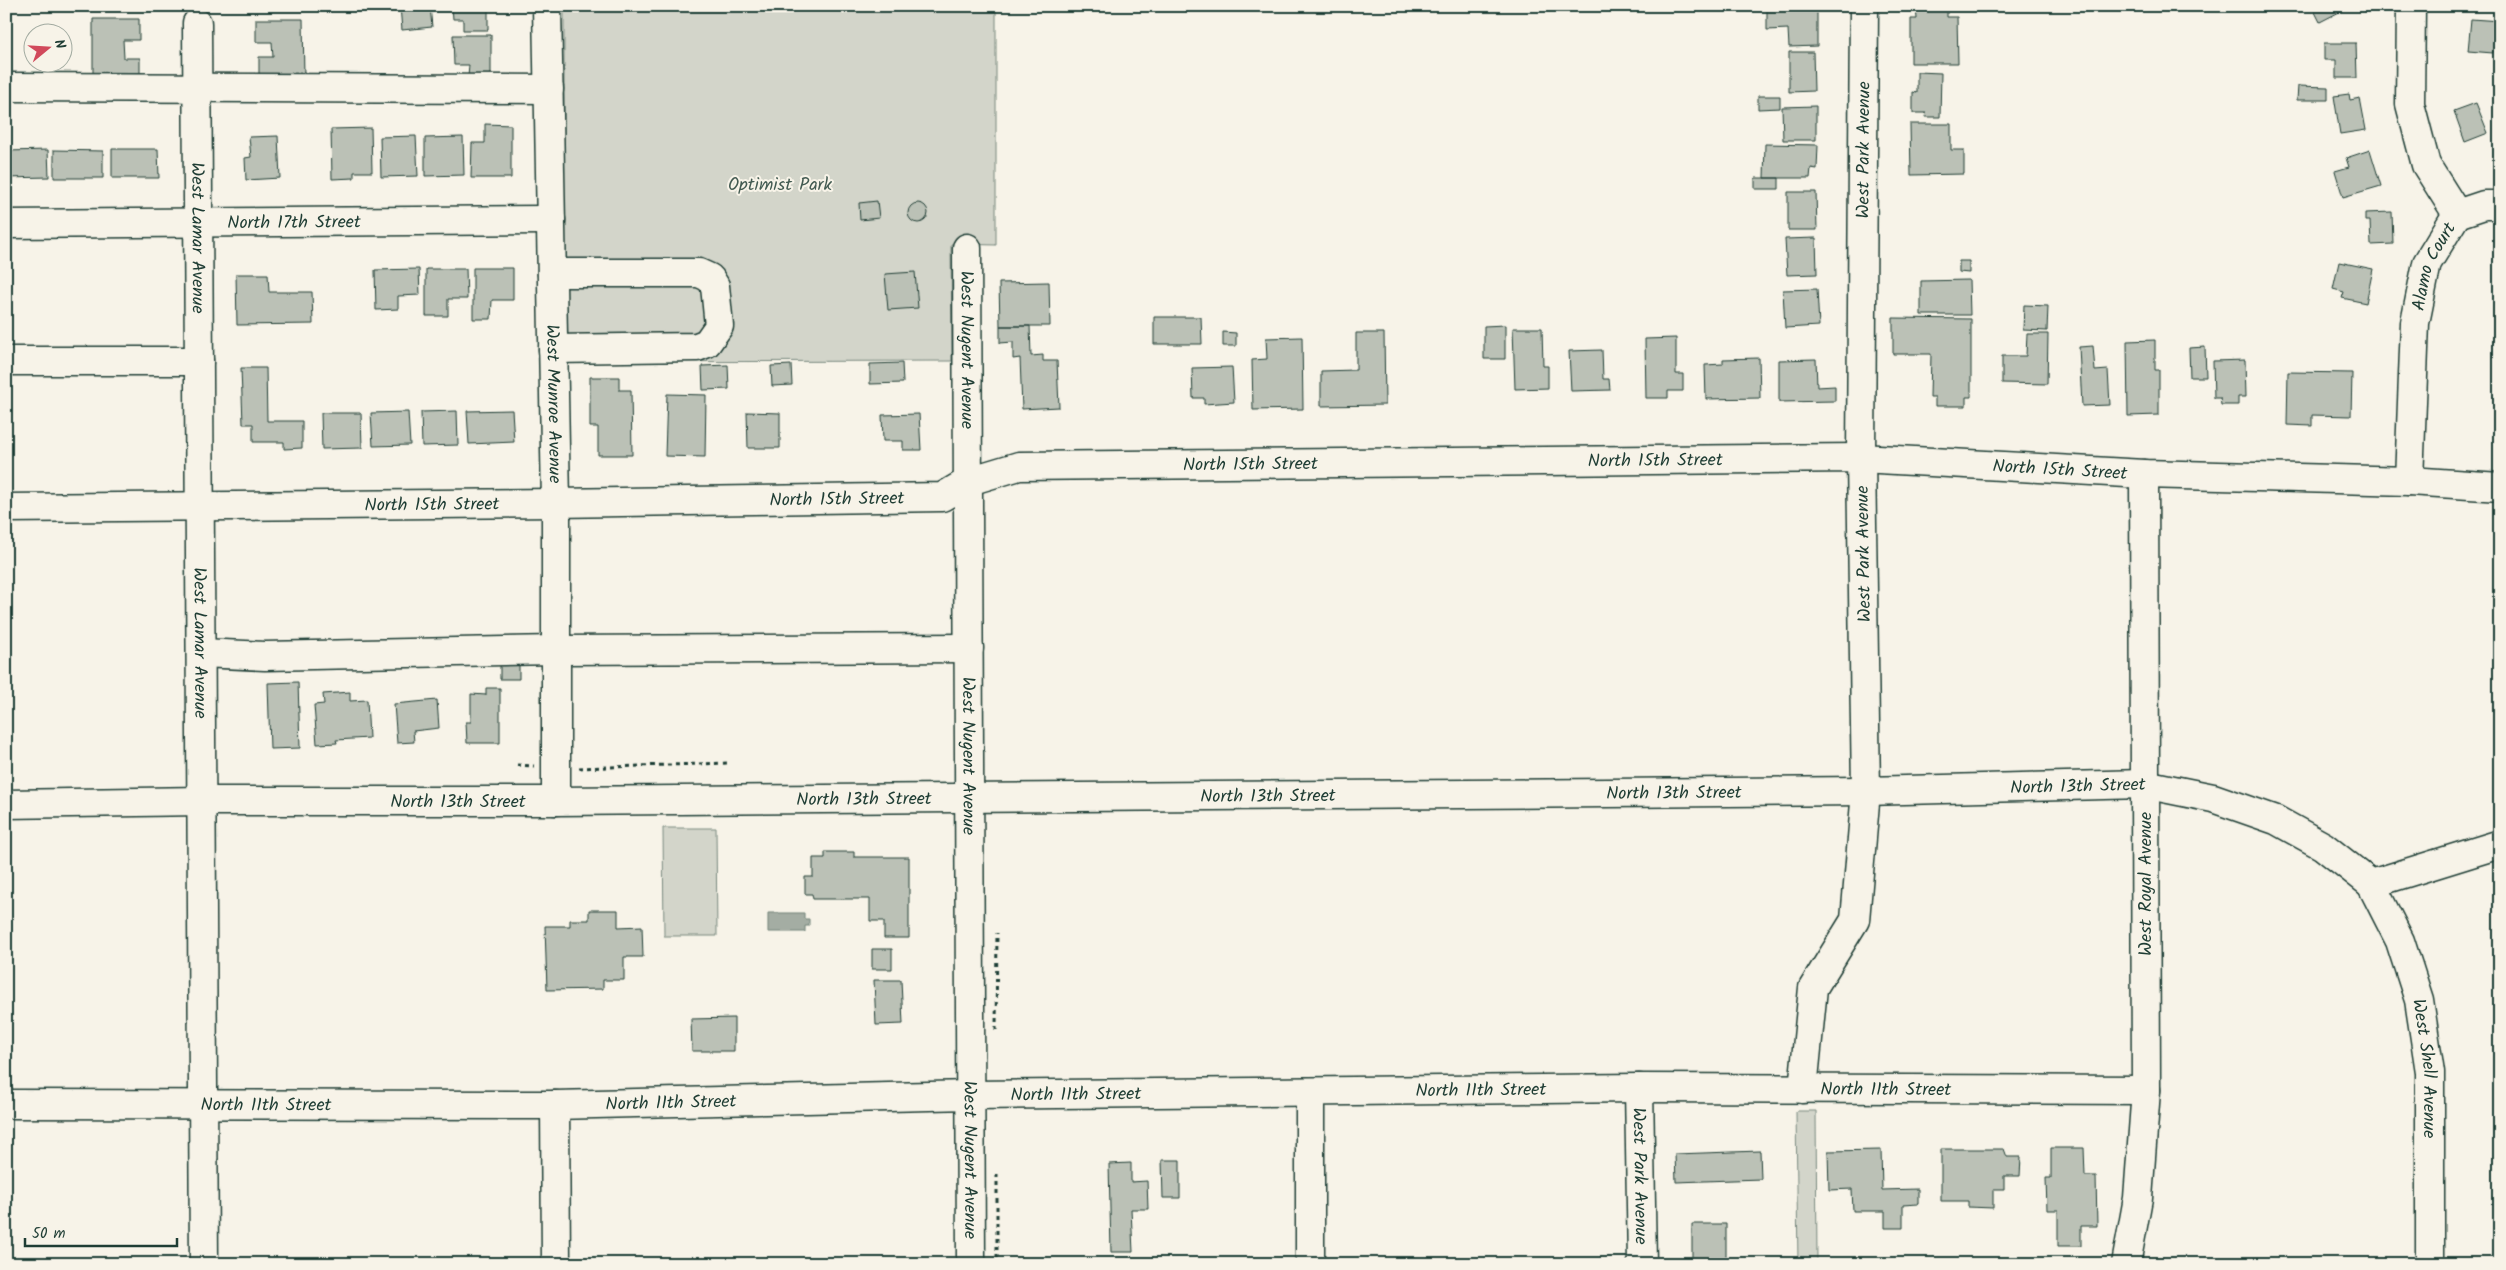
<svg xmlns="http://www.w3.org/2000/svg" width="2506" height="1270" font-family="Kalam,sans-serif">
<rect width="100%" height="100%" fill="#f7f3e8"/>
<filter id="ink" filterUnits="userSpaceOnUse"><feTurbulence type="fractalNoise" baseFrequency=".02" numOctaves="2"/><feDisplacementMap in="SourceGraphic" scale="10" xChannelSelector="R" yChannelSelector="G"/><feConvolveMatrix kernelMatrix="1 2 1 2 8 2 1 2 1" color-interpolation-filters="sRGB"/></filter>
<g filter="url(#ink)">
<!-- green -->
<path fill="#d3d5ca" stroke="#79897f" d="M564,6H996V245L951,244L952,361L564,362Z
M663,828H716L717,936H664Z
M1796,1111H1816L1817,1264H1798Z"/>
<!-- water -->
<path fill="#a4ada3" stroke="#6f8077" d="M768,913H804V919H809V926H805V932H768Z"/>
<!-- building -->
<path fill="#bbc1b6" stroke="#1f3d34" d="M400,6H430L432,27L402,30Z
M452,6H488V30H463V19H453Z
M1916,6H1947V17H1957L1958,63H1911V19H1917Z
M2312,6H2351L2320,22Z
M1817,7V46L1789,47L1788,29L1767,30V8Z
M93,19H139V40H123L124,58H140V78H93Z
M256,19H303L304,77L259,78V57H273L272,42H256Z
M2471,19L2500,21V41L2495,40L2493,53L2468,51Z
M453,35H491V77H468L469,65H454Z
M2324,43H2356L2357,78H2336V60H2324Z
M1789,52H1813L1814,91L1789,92Z
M1917,72L1941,73L1940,117H1925L1926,113H1913V92L1917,93Z
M2298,86L2328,87V100H2297Z
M2349,94L2350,100L2360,98L2366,130L2340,134L2334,96Z
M1758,96H1780V108L1758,109Z
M2476,103L2488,133L2465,142L2454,111Z
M1816,106V140H1783L1782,107Z
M485,124L511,125V178H471L472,143H485Z
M1910,124H1951V150H1964V174L1911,175Z
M371,128L372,172H354V178L332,179L331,129Z
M278,136L280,178L246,180L245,158L251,157L249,137Z
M416,136L418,176L381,177L380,137Z
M463,137L464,175L425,176V138Z
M1765,144L1818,145L1817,169L1811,168L1810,178H1764Z
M112,149H158L159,178H112Z
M48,150L49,177L6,178V151Z
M54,150L103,151V178H54Z
M2370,150L2381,186L2343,197L2335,171L2349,167L2346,158Z
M1755,178H1779V189H1755Z
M1788,192H1816L1817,230H1788Z
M877,201L879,218L860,220L859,203Z
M908 213a10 10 0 1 1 20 0a10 10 0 1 1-20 0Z
M2392,212L2393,244L2371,245L2370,221H2365V213Z
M1816,238L1817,274L1787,275L1785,239Z
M1959,261H1969V273L1959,272Z
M2339,262L2373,269L2366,303L2342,298L2344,292L2333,289Z
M473,268H513V300H492L491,319H473Z
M419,269L420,295L398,296V309L376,310L375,270Z
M426,269H466L467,299H448V316H426Z
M915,272L918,308L888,310L885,274Z
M236,274H268L269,292H312L313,324L237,325Z
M1969,280L1970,315H1921V281Z
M1049,282L1050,326H1000L999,283Z
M1817,289L1819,326L1785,328L1783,290Z
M2024,305L2048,306L2047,331L2023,330Z
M1154,317H1201L1202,344H1154Z
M1893,318L1971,319V397H1966V406H1935V397H1930L1931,354H1893Z
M1505,325V359H1484V326Z
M1000,326H1030L1031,356L1043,355V361H1057L1059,407L1022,409L1020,358L1013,359V342L1000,343Z
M1513,328H1542L1543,366H1548V388L1515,389Z
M1223,332L1236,333V346H1223Z
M1356,333H1384L1385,405L1321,406V371L1356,370Z
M2027,334H2048L2047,384L2002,383V356H2026Z
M1302,337L1303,409L1253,410L1252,360L1267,359L1266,338Z
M1676,338V374H1683V391H1668V398H1646L1645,339Z
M2155,340V370H2159V415L2128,416L2127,341Z
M2093,346L2095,371L2108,370L2110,405L2082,406L2079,347Z
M2205,347L2206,377H2190L2189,348Z
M1602,350L1603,379H1609L1610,390L1571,391L1569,351Z
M1759,358L1760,398L1706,399L1705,365L1723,364V359Z
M1816,359L1817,387L1835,386V401L1779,402V360Z
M2245,360L2246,397H2238V405H2221L2220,398H2214L2213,361Z
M902,363L903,383L870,384V364Z
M728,365L729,389L703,390L702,366Z
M791,365L792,385L772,386L771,366Z
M1232,367L1234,402L1204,404V398H1193L1192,368Z
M241,368H266L267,421H302V448L284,449V442H253V424H243Z
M2288,372L2352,373L2351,416L2312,415V426L2287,425Z
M590,377H619V390H631L632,455H598V427H590Z
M667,394L706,395L705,457L665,456Z
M512,410L514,442L469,444L467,411Z
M457,411L458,445L422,446L421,412Z
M408,412L410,445L373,446L371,413Z
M747,412L780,413V448H748Z
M321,413H361L362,448L322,449Z
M919,414L921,450H903V441H883L882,415Z
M500,660H519V679H500Z
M298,682L300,748L270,749L268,683Z
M486,688H500V743H467L466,722H471V694L486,695Z
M350,692V701L367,700L369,738L336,740L337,743L317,744L314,705L324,704L323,694Z
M437,700L439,728L413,731L414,742L397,743L394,704Z
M825,852H854V857H909V938H884V921H870V899H813L812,894H805V877H813V858H825Z
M589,910H618V927L642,926L643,957H624V980H603V989L547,990L545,926H570V920H589Z
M872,949H892V969H872Z
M874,980H901L903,1024L876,1025Z
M734,1018V1051H692L691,1019Z
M2051,1148H2084L2085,1176H2096L2097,1226H2081V1246H2058V1210H2047L2046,1178H2051Z
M1941,1149H2004L2007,1157H2021L2020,1176H2004V1189H1993V1208L1968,1207V1201H1941Z
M1881,1150L1882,1190L1918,1189V1204L1903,1205V1228H1885V1211H1853L1852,1189L1829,1190L1828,1151Z
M1760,1151L1761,1179L1676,1182L1675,1154Z
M1162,1160H1180V1198H1163Z
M1131,1163V1182L1147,1181L1148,1209H1131L1133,1252H1111L1109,1164Z
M1692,1224H1726V1264H1692Z"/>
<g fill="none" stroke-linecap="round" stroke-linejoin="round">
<!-- minor casing -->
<g stroke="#1f3d34" stroke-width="31">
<g id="minor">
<path id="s1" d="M547,6L556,503V801"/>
<path id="s2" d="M197,23L204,1264"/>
<path d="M6,87L549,89"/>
<path d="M2457,214L2484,205H2500"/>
<path id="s3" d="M6,224L551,220"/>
<path id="s4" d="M967,248L971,1264"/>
<path d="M552,273H699L710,278L715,286L719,326L707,343L697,347L553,349"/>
<path d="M6,361H199"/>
<path id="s5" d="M2409,481L2415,323L2427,263L2457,214L2426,165L2410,104L2411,6"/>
<path id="s6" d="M6,508L556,503L942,497L969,481L1019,466L1861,458L2144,474L2409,481L2500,487"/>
<path d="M201,653L265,656L556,650L969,648"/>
<path id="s7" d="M6,804L202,801H556L1866,791L2144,784L2213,798L2276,820L2323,846L2371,884L2500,844"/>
<path id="s8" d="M2371,884L2400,941L2419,1000L2430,1072V1264"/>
<path id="s9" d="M1639,1088L1642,1264"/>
<path id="s10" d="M1803,1089L1813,988L1855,920L1866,791L1861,458L1864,6"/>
<path d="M1310,1092V1264"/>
<path id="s11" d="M6,1104L555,1105L970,1095L1639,1088L2146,1090"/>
<path d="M555,1105L556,1264"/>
<path d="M2126,1264L2138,1198L2146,1090L2144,474"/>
</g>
</g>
<!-- path -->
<path stroke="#1f3d34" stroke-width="3" stroke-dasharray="4 4" stroke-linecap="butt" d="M517,765L534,766
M579,768L729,763
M996,1030L997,933
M997,1174V1264"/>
<!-- minor -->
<use href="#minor" stroke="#f7f3e8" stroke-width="28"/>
</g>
</g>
<g text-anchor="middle" stroke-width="4" stroke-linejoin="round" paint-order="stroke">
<!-- street labels -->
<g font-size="18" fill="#1f3d34" stroke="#f7f3e8">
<text dy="6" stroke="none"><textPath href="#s10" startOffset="952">West Park Avenue</textPath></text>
<text dy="6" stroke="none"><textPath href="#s3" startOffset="288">North 17th Street</textPath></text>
<text dy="6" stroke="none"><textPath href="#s2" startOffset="215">West Lamar Avenue</textPath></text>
<text dy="6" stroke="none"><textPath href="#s5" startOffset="218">Alamo Court</textPath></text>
<text dy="6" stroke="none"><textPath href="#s4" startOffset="102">West Nugent Avenue</textPath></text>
<text dy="6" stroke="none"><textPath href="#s1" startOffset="398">West Munroe Avenue</textPath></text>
<text dy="6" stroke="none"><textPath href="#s6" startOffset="1656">North 15th Street</textPath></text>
<text dy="6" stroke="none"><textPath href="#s6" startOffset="1251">North 15th Street</textPath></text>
<text dy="6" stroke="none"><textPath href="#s6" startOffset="2061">North 15th Street</textPath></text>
<text dy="6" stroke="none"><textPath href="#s6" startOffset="831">North 15th Street</textPath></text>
<text dy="6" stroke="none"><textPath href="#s6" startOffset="426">North 15th Street</textPath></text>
<text transform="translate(1863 554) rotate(-91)" y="6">West Park Avenue</text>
<text dy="6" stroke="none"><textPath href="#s2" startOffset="620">West Lamar Avenue</textPath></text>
<text dy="6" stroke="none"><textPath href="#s4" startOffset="508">West Nugent Avenue</textPath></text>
<text dy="6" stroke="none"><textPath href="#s7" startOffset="2072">North 13th Street</textPath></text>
<text dy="6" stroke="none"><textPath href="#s7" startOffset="1668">North 13th Street</textPath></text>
<text dy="6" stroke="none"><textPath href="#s7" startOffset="1262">North 13th Street</textPath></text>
<text dy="6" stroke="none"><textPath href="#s7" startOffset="858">North 13th Street</textPath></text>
<text dy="6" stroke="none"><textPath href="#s7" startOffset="452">North 13th Street</textPath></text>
<text transform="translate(2145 884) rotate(-90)" y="6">West Royal Avenue</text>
<text dy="6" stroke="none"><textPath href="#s8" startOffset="195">West Shell Avenue</textPath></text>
<text dy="6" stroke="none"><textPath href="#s11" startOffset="1880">North 11th Street</textPath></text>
<text dy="6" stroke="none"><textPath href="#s11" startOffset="1475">North 11th Street</textPath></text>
<text dy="6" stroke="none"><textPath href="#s11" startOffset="1070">North 11th Street</textPath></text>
<text dy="6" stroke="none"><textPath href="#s11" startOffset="665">North 11th Street</textPath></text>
<text dy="6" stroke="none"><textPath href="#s11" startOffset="260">North 11th Street</textPath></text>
<text dy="6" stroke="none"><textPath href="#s4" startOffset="912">West Nugent Avenue</textPath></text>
<text dy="6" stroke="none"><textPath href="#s9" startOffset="88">West Park Avenue</textPath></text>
</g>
<!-- park labels -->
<g font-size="18" fill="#435b52" stroke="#f7f3e8">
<text x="780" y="190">Optimist Park</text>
</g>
</g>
<!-- margin -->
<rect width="2506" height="1270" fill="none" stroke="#f7f3e8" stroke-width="25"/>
<rect x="12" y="12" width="2481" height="1245" fill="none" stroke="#1f3d34" stroke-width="2" filter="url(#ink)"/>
<!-- north arrow -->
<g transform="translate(48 48) rotate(72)"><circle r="24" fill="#f7f3e8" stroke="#a1aaa0"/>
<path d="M0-4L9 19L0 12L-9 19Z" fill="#d1495b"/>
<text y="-8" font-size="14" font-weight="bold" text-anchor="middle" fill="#1f3d34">N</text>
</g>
<!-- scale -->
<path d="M25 1238v8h152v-8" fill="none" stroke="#1f3d34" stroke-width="2.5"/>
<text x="32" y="1238" font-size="15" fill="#1f3d34" stroke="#f7f3e8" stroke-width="4" paint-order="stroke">50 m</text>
</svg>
